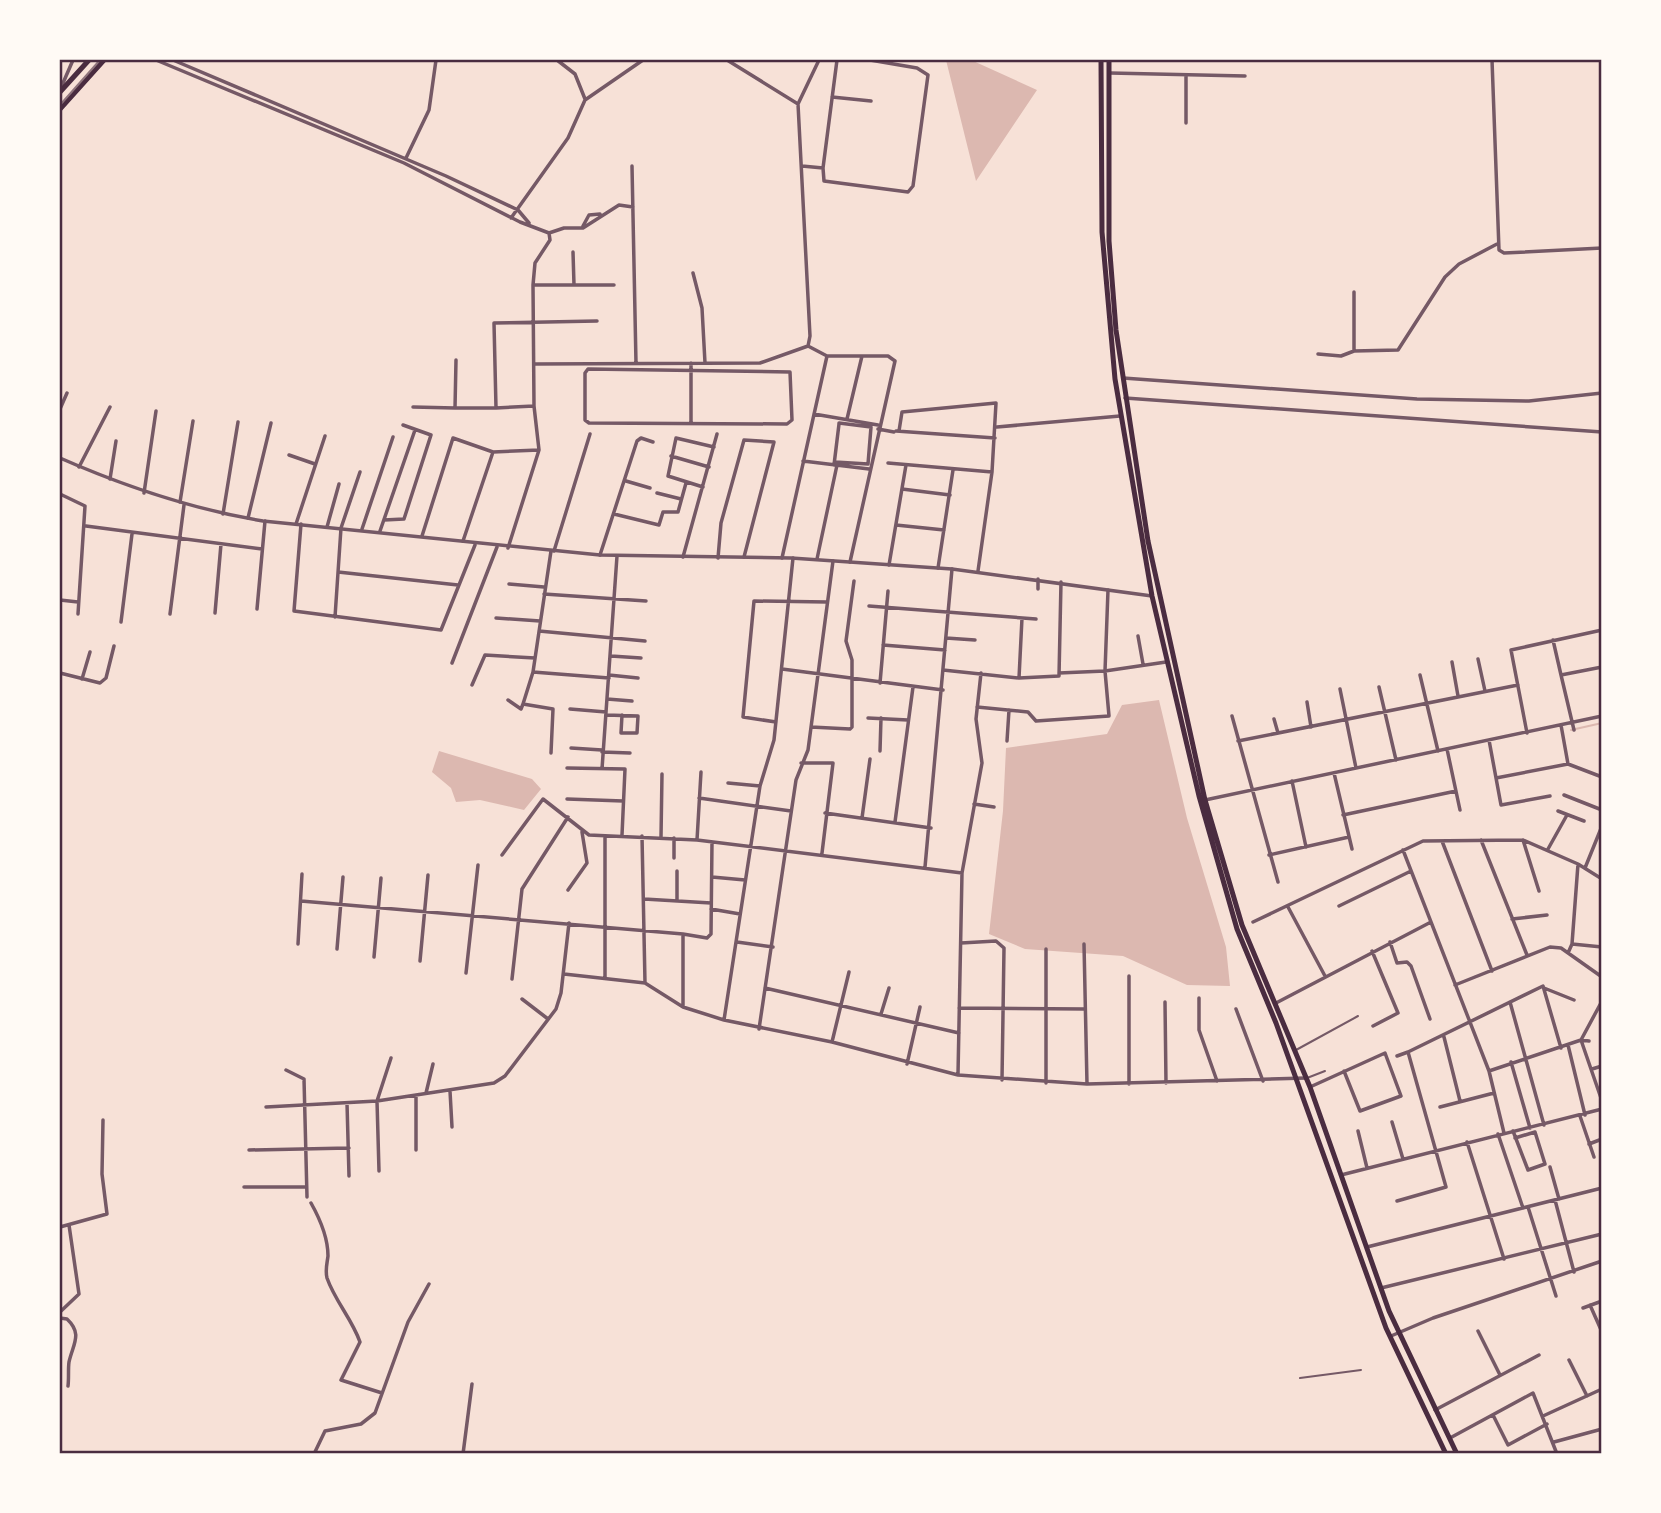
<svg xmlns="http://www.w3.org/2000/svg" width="1661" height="1513" font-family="'Playfair Display',serif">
<rect width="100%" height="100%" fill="#f7e1d7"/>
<!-- water -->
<path fill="#dcb8b0" d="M946,60H971L1037,90L976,181Z
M1159,700L1187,818L1226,947L1230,986L1187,985L1123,956L1025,949L989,934L1003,811L1006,748L1107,734L1122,705Z
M439,751L532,779L541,789L524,810L480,800L456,802L451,788L432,772Z"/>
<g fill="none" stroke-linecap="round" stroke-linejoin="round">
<!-- stream -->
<path stroke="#dcb8b0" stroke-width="2" d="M1571,730L1602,723"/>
<!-- service -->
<path stroke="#755966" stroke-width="2" d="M1296,1050L1358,1016
M1307,1078L1325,1071
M1300,1378L1361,1370"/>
<!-- minor -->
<path stroke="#755966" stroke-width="3.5" d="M156,60L404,163L520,222L549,233
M173,60L446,176L518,210L529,223
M557,60L575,74L585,99
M727,60L798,104
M837,60L823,168L824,181L908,192L913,186L928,75L917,68L870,60
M1492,60L1499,250L1504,253L1602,248
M1110,73L1245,76
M60,90L73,60
M832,97L871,101
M1186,123V76
M406,158L429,110L436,60
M632,166L636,363
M802,166L823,168
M511,218L568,138L585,100L643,60
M583,226L589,215L600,214
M549,233L564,228H583L619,205L633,207
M573,252L574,285
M693,273L702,308L705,363
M533,285H614
M1354,292V351
M808,346L827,356H888L895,361L850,562
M1318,354L1341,356L1354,351L1398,350L1445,277L1459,264L1497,244
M691,363V423
M535,364L760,363L808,346L810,336L798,104L819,60
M588,369L790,372L792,420L787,424L589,423L585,420V373Z
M1123,378L1417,399L1529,401L1602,393
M1125,398L1602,432
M413,407L455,408L456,360
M455,408H496L494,323L597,321
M496,408L534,406
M60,409L67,393
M814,414L878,425
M847,419L862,356
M997,427L1120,416
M878,429L894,432
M896,431L995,438
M899,431L902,412L996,403L992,472
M493,452L539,450
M289,455L315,464
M671,456L709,467
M803,461L869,469
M888,463L992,472L978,571
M834,465L839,424V423L871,427L868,464L835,462
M79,467L110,407
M110,479L116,441
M626,481L650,488
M703,487L668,476L676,438L714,447
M902,489L950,495
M144,493L156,411
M657,493L681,499
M60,494L85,506L78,614
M180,502L193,421
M223,514L238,422
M614,514L659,525L663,512H678L686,483
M248,518L271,423
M384,520L404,519L431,435L403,425
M296,524L325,436
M301,524L294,611L441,630L475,545
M896,525L944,530
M86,526L262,549
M327,527L339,484
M362,529L393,437
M380,531L415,430
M422,536L453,438L493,452L463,541
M508,548L539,450L534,406L533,285L535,263L550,240L549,233
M554,551L590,434
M600,555L637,441L641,438L653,442
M683,557L717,434
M718,558L721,523L744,440L774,442L744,557
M782,558L827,356
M817,559L837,465
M889,565L906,465
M938,568L953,470
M338,572L458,585
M509,584L544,587
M1038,589V579
M544,594L646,601
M60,600L78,602
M869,606L1036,619
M257,609L265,521
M215,613L221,544
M170,614L184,505
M335,617L341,528L360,472
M496,618L540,621
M121,622L132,534
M539,631L645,641
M1138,636L1143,664
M946,638L975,640
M1553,640L1561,675
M883,645L945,650
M611,656L641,658
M1478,659L1485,691
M1452,662L1458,696
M452,663L497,547
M782,669L943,690
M943,670L1019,678L1059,676L1061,582
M533,672L609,678
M60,673L100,683L106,678L114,646
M1059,673L1105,671L1166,662
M609,675L638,678
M1420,675L1438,751
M1019,678L1022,618
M82,679L90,652
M880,683L888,591
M472,685L485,655L535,658
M1379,687L1396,760
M1340,689L1356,768
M607,699L632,701
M508,700L521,709L523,704L553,709L551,753
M1307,702L1311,727
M523,704L533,672L551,551
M977,707L1028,712L1036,721L1109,716L1105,671L1108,590
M570,709L606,712
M606,715L638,716L637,733H621L622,715
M1232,716L1278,882
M868,718L908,720
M1274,719L1278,733
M776,722L743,717L754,601L827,602
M1561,725L1568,764
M811,727L850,729L852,727V660L846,641L854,581
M1574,730L1561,675L1602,667
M1527,733L1511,650L1602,630
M1489,740L1501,805L1550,796
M1007,741L1009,710
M1238,741L1518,685
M571,748L602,750
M1447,749L1460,810
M880,751L881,718
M602,752L630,753
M801,763H833L822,853
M567,768L625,769L622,835
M602,769L617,556
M1334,773L1352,849
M1496,778L1568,764L1602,777
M1292,781L1306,847
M728,783L760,786
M1564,795L1602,810
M699,798L791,811
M567,799L623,801
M1205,800L1602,716
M974,804L994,807
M1558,811L1584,821
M825,813L931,828
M1343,815L1456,791
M862,818L870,759
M895,822L913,687
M642,836L645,983
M605,837V978
M661,837L662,774
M674,838V858
M697,840L701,772
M1481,840L1527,955
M1523,840L1539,891
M1442,841L1492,971
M1548,849L1567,815
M1403,850L1489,1071L1504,1133
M502,855L543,799L589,835L697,840L962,873
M1269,855L1349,837
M925,867L952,569
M1585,868L1602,826
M677,871V901
M712,877L745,880
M568,890L587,863L582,832
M644,899L711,903
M301,901L683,934V1007
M1339,906L1411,871
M1288,907L1325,976
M711,909L740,914
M1512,919L1547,915
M1253,922L1423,841L1523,840L1578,864L1602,879
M683,934L707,938L711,934L712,842
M737,942L773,947
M1390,942L1397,963L1407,962L1411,966L1430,1019
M961,943L996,941L1004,948L1002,1080
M298,944L302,874
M1084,944L1087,1084
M1572,944L1602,947
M337,949L343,877
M1046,949V1083
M1372,951L1398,1013L1373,1026
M1568,953L1572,944L1578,864
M374,957L381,878
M420,961L428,875
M466,973L478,865
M564,974L645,983L683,1007L724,1020L832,1042L958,1075L1087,1084L1306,1078
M512,979L522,889L568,817
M1455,985L1550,947L1561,948L1602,977
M765,988L959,1033
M1544,988L1574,1000
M1199,998V1030L1217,1081
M522,999L548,1019
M1165,1002L1166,1083
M1510,1002L1544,1125
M1276,1003L1431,922
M959,1008L1085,1009
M1236,1009L1263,1081
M881,1014L889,988
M724,1020L760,786L774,740L793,558
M759,1029L796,780L808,750L833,561
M1444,1037L1460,1101
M1589,1041L1581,1040L1602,1001
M832,1042L849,972
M1568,1045L1585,1115
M1397,1056L1408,1052
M1511,1062L1530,1128
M907,1064L920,1007
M1592,1069L1602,1066
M286,1070L304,1079L307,1197
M1489,1071L1581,1040L1602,1101
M958,1074L962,873L982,763L976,719L981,673
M1129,1084V976
M1310,1087L1385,1053L1401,1096L1360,1111L1344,1071
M450,1091L452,1127
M426,1093L433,1064
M347,1103L349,1176
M266,1107L377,1101L494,1083L505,1076L556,1009L561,993L569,923
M1440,1107L1494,1093
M1580,1116L1594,1157
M1392,1122L1403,1159
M1358,1131L1367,1168
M1513,1131L1528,1170L1545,1164L1535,1132L1515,1138
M1498,1134L1523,1208
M1467,1142L1504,1259
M1589,1144L1602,1139
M249,1150L349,1148
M416,1150V1095
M1550,1167L1559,1199
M379,1171L377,1101L391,1058
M1341,1175L1602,1109
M244,1187H306
M1555,1200L1574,1272
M1397,1201L1446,1187L1408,1052L1543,986L1561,1048
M311,1203C320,1219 328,1237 328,1256C327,1264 325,1270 327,1278C335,1301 352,1319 360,1342L341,1380L382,1393
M1528,1207L1556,1296
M60,1227L107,1214L102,1174L103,1120
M1367,1247L1602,1188
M1381,1288L1602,1234
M1590,1305L1602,1332
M1583,1308L1602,1301
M60,1312L79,1294L69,1225
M60,1318L67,1319C83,1334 73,1344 69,1362C68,1369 69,1378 68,1386
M1478,1331L1500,1375
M1391,1336L1433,1318L1602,1261
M1569,1360L1587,1396
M1435,1410L1539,1355
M1493,1415L1508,1445L1547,1424
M1543,1416L1602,1389
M1450,1438L1533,1393L1557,1454
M1554,1442L1602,1429
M314,1454L325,1431L361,1424L375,1413L408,1322L429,1284
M463,1454L472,1384"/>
<!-- tertiary -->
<path stroke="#755966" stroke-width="3.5" d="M60,458C126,487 191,509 263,521L600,555L791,558L952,569L1152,596"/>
<!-- primary -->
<path stroke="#4a2c40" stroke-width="5" d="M60,92L89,60
M60,109L104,60"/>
<!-- trunk -->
<path stroke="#4a2c40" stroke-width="5" d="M1101,60L1102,232L1115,379L1152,596L1199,796L1237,929L1276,1023L1386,1328L1446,1454
M1109,60V241L1116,330L1148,541L1205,800L1242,925L1310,1087L1389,1311L1457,1454"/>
<!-- rail -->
<path stroke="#8f747c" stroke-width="2" d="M60,105L100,60"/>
</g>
<!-- border -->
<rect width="1661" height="1513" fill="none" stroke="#fffaf5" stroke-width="122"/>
<rect x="61" y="61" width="1539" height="1391" fill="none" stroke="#4a2c40" stroke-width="2.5"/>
</svg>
